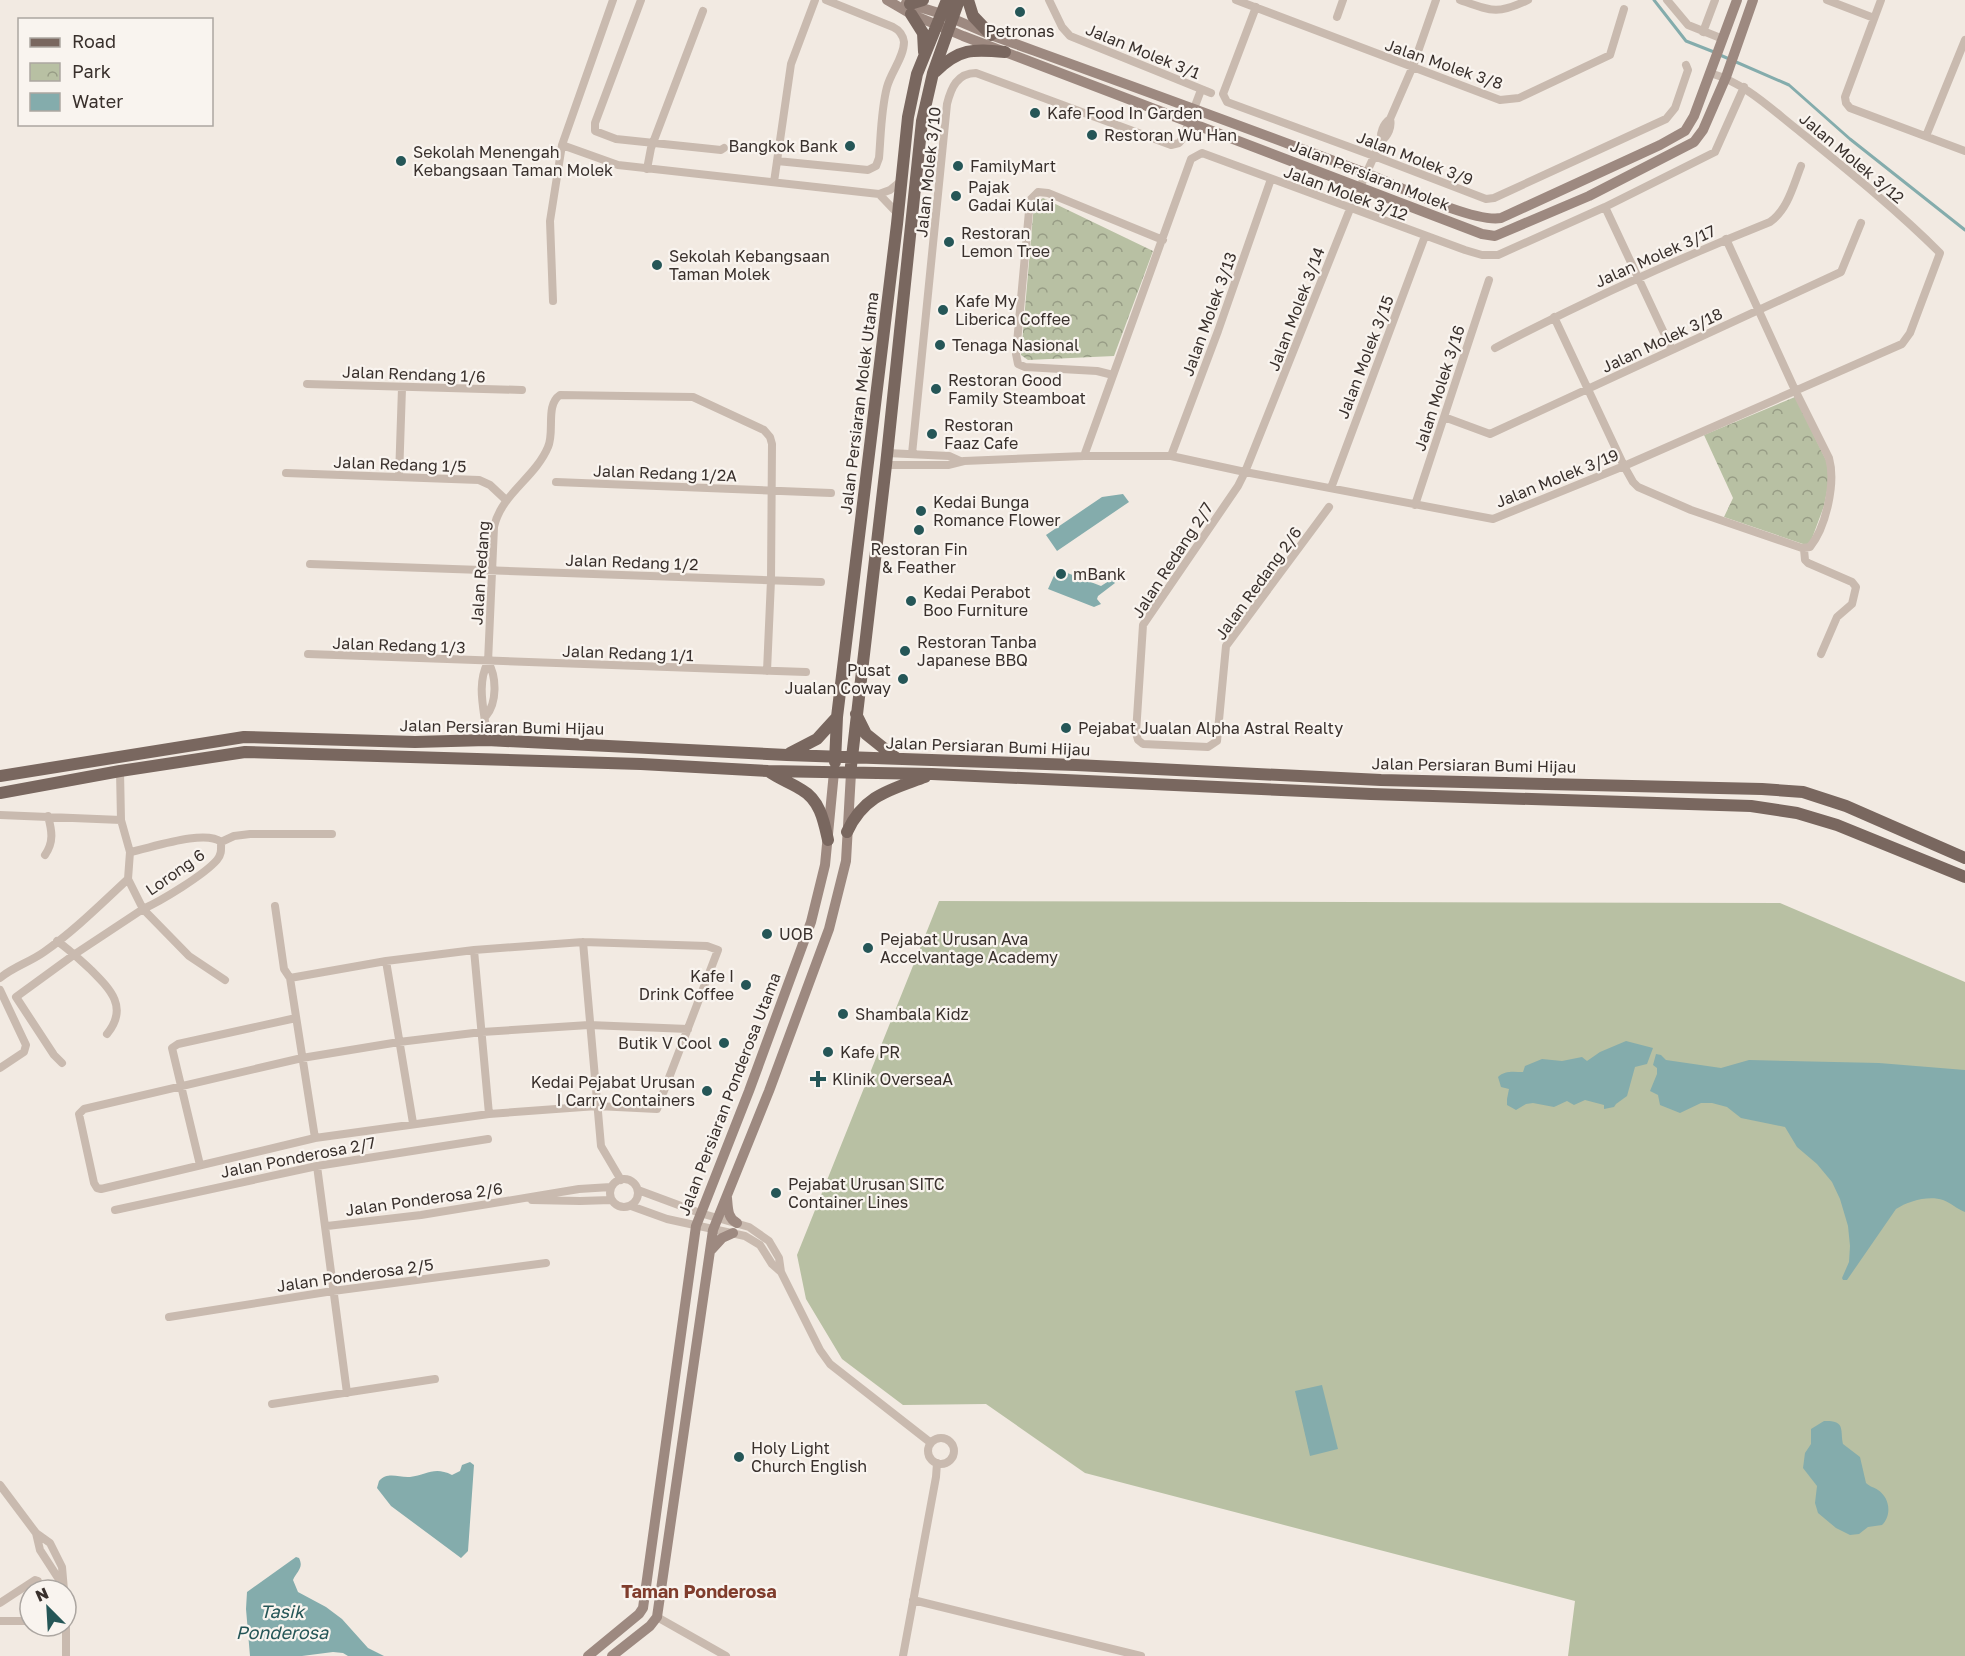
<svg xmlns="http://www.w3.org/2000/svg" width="1965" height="1656" font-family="'Golos Text',sans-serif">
<defs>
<pattern id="park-crowns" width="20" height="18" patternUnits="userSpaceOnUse" patternTransform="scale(1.5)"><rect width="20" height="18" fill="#b8c0a3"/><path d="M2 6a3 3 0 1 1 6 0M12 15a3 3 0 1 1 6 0" fill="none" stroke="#979c85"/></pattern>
</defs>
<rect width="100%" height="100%" fill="#f2eae2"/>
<!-- green -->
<path fill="#b8c0a3" d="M939,901L1780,903L1965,982V1656H1568L1575,1601L1085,1473L986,1404L903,1405L842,1359L806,1299L797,1255Z"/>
<!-- park -->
<path fill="url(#park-crowns)" d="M1043,198L1153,251L1114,356L1028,360L1021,355L1034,204Z
M1795,397L1827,462L1829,481L1824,506L1811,541L1806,545L1724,517L1733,498L1704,435Z"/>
<!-- water -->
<path fill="#84acac" d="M1123,494L1129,502L1057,551L1046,535L1102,497Z
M1057,569L1101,586L1112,579L1115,583L1098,596L1097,599L1101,604L1094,607L1048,589Z
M1626,1041L1653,1048L1647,1064L1635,1067L1627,1096L1616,1104L1614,1107L1604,1109V1105L1585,1100L1574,1105L1567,1101L1554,1107L1533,1103L1526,1104L1516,1110L1507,1105V1099L1509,1089L1501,1087L1498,1077C1505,1070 1514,1072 1523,1072L1525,1066L1542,1059L1562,1061L1582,1057L1587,1061L1600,1052Z
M1656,1054L1661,1055L1666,1060L1721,1068L1749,1060L1879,1063L1965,1070V1212C1957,1209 1951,1203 1943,1200C1929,1195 1908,1201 1896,1209L1847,1280H1843L1842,1278L1849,1262L1850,1246L1848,1226L1840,1199L1832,1182L1817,1164L1797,1147L1785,1127L1741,1118L1727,1107L1712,1103H1701L1680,1113L1660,1105L1658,1095L1650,1091L1657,1074V1068L1653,1065Z
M1322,1385L1338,1449L1310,1456L1295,1391Z
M1824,1421C1846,1420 1840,1430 1843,1444L1860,1457L1866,1483C1870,1487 1874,1487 1878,1490C1890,1498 1892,1515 1882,1525L1868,1527L1859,1534L1850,1535L1836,1528L1818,1513L1815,1503L1817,1486L1803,1468L1805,1453L1811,1444V1429Z
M470,1462L474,1465L468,1551L461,1558L391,1506L377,1488L379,1481C388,1471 399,1478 410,1477C427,1475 434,1466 452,1475L460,1471L462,1465Z
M296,1557L299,1558C304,1568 297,1571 293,1580L298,1592L326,1607L342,1619L368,1648L384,1656H348L343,1653L333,1652L302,1656H250L246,1609L247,1592Z"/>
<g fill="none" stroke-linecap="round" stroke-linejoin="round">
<!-- stream -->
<path stroke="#84acac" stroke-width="3" d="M1654,0L1686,41L1714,52
M1720,55L1789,85L1850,139L1965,230"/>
<!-- street -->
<path stroke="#c9baaf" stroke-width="8" d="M641,0L595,123V131L616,139L721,150L724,148
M1049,0L1062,27L1070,36L1211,93
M1236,0L1500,100L1519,98L1610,55L1624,9
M1460,0C1491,11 1497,15 1528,0
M1667,0L1688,25L1723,39
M1827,0L1874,18
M1881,0L1845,97L1846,103L1850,108L1965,151
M1256,7L1223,94L1227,102L1374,156L1486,199L1494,198L1666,119L1675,108L1688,70L1686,65
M1337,17L1343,0
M1703,32L1715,0
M1926,136L1965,40
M1381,141C1388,136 1392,127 1390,119L1413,66L1436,0
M562,145L618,165L879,194L890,190L901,181
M777,161L868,170L876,166L879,158C881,134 881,110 887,87C891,72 904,57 904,42C903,35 899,30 893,27L826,0
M647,169L651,148L703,11
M774,182L791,64L815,0
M879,194L898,214
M1605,207L1672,350
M553,301L550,221L562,145L613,0
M1554,317L1624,466L1633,482L1638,487L1691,510L1802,548L1810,547C1826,527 1836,483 1829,458L1795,390L1726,239
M1495,348C1585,301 1677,259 1770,222C1788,209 1793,186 1801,166
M1113,375L1097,371L1025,367L1018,364L1016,354L1030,200L1038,192L1048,193L1163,240
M307,384L522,390
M1444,417L1490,434L1841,272L1861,223
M887,453L949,456L960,461
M912,454L947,104C951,88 957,73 976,73L1171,145L1179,143L1183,138L1201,90
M1084,456L1191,159L1202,153L1465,250L1482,255H1498L1605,207L1715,152L1744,87
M1171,456L1218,331L1271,179
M886,465H948L964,461L1084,456H1171L1245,472L1493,519L1624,466L1902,344L1910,333L1940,253C1896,209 1846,169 1798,130C1770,108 1745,83 1710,73
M286,473L479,480L490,485L506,500
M399,477L402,388
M556,482L831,493
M1331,488L1425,236
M1415,505L1489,280
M1329,507L1226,646L1217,741L1208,747L1143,744L1138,740L1136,733L1143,625L1238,486L1245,472L1350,209L1381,141C1380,133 1383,124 1390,119
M1804,549L1805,560L1808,563L1852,582L1856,587L1852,604L1837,617L1821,654
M310,564L821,582
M308,654L806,672
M486,716C497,703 497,677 488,662
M487,740C486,714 475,687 488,662L494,527C501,494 535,478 548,447C555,432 545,405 560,395L693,397L764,430L770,437L772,444L771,580L767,671
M0,815L121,820
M221,842L234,836L250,834H332
M45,855C54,842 52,831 48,816
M128,879L143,909C161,901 204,875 217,860C222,854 221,849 221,842C205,829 151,848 130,852
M275,906L284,969L290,978
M57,941C70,950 79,959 90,969C110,989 129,1007 107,1034
M583,942L707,946L718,950L657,1109L597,1106L489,1114L315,1138L290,978L386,961L474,950Z
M583,942L601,1146L621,1180
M474,950L489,1114
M386,961L413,1123
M0,978C13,967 30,962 44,952C74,931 101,904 128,879L130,852L121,820L120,771
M0,990L26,1045L24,1052L0,1068
M62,1063L54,1055L16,997L75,954L143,909L189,956L225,980
M315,1138L101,1189L97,1188L94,1183L79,1114L84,1109L302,1058L399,1042L482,1032L589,1025L688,1029
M200,1165L172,1048L178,1044L296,1018
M317,1166L347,1393
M610 1193a14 14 0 1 1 28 0a14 14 0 1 1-28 0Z
M638,1190L700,1213L749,1227L769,1241L779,1258L781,1272L820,1350L830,1364L931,1443
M532,1200L580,1201L611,1200
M631,1206L667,1219L745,1236L760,1245L772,1264L781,1272
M115,1210L317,1166L488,1139
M327,1226L421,1215L579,1189L611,1187
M169,1317L333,1291L546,1263
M272,1404L435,1379
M928 1451a13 13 0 1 1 26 0a13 13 0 1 1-26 0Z
M0,1485L36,1533L50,1543L62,1567L64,1590
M36,1533L40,1550L62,1584
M913,1600L1141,1656
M0,1603L35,1580L38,1581L40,1590
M66,1615V1656
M657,1617L726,1656
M0,1621H30
M903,1656L936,1477L937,1463"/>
<!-- secondary -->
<path stroke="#9d8980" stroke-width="10" d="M887,0L911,14L963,36L1482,234L1495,236L1589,196L1694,142L1703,130L1726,77L1753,0
M906,3L942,14L991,35C1115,80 1240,125 1363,172C1394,184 1472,223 1501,218L1660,145L1685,131L1694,116L1737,0
M727,1198C728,1207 727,1218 737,1223
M711,1250L722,1238L733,1233
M588,1656L639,1614L643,1608L696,1226L749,1091L811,922L825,865L834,772
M612,1656L650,1626L657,1617L713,1230L769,1091L829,929L846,861L851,773"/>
<!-- primary -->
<path stroke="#79675f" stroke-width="12" d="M968,0L973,16L991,35
M910,4L923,0
M911,14L923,33L924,52
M935,72C959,48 973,49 1005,52
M856,714L866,734L896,758
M790,753L817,739L837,717
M835,762L837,717L897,224L908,117L917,74L947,0
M851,766L886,465L922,121L933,73L959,0
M768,771C779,779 791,783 802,790C820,800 824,822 828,840
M0,776L244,737L415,742L487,740L787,755L1076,765L1381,780L1762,789L1803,792L1846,806L1965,858
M0,793L120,771L245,752L641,764L768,771L932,774L1371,794L1751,806L1797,813L1837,825L1965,877
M847,832C864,795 890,790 925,777"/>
</g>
<!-- markers -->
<g fill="#255657" stroke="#f9f4ef" stroke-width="2">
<circle cx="1020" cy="12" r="6"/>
<circle cx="1035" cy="113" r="6"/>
<circle cx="1092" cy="135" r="6"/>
<circle cx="850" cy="146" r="6"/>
<circle cx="401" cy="161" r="6"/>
<circle cx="958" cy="166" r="6"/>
<circle cx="956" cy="196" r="6"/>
<circle cx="949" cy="242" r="6"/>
<circle cx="657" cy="265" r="6"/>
<circle cx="943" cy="310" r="6"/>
<circle cx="940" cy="345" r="6"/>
<circle cx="936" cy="389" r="6"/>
<circle cx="932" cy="434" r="6"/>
<circle cx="921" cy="511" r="6"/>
<circle cx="919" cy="530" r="6"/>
<circle cx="1061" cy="574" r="6"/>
<circle cx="911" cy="601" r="6"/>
<circle cx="905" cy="651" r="6"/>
<circle cx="903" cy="679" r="6"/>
<circle cx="1066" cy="728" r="6"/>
<circle cx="767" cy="934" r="6"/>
<circle cx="868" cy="948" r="6"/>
<circle cx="746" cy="985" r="6"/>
<circle cx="843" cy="1014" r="6"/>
<circle cx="724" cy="1043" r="6"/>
<circle cx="828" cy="1052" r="6"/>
<path d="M815 1070h6v6h6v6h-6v6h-6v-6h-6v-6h6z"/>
<circle cx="707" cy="1091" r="6"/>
<circle cx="776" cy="1193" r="6"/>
<circle cx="739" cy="1457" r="6"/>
</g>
<g text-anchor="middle" stroke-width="4.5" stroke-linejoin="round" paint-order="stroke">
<!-- poi labels -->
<g font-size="16" fill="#39302c" stroke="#f9f4ef" text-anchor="start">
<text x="1020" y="37" text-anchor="middle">Petronas</text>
<text x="1047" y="119">Kafe Food In Garden</text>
<text x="1104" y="141">Restoran Wu Han</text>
<text x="838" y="152" text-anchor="end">Bangkok Bank</text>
<text x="413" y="158">Sekolah Menengah<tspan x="413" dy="18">Kebangsaan Taman Molek</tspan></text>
<text x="970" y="172">FamilyMart</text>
<text x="968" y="193">Pajak<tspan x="968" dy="18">Gadai Kulai</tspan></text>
<text x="961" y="239">Restoran<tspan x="961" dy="18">Lemon Tree</tspan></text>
<text x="669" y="262">Sekolah Kebangsaan<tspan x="669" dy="18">Taman Molek</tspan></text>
<text x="955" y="307">Kafe My<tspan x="955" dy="18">Liberica Coffee</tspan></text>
<text x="952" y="351">Tenaga Nasional</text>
<text x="948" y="386">Restoran Good<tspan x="948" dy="18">Family Steamboat</tspan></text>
<text x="944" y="431">Restoran<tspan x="944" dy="18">Faaz Cafe</tspan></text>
<text x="933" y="508">Kedai Bunga<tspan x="933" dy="18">Romance Flower</tspan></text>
<text x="919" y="555" text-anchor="middle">Restoran Fin<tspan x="919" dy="18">&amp; Feather</tspan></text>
<text x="1073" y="580">mBank</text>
<text x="923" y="598">Kedai Perabot<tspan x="923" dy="18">Boo Furniture</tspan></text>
<text x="917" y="648">Restoran Tanba<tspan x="917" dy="18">Japanese BBQ</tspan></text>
<text x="891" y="676" text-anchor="end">Pusat<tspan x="891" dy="18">Jualan Coway</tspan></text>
<text x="1078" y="734">Pejabat Jualan Alpha Astral Realty</text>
<text x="779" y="940">UOB</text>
<text x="880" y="945">Pejabat Urusan Ava<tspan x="880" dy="18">Accelvantage Academy</tspan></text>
<text x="734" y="982" text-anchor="end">Kafe I<tspan x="734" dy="18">Drink Coffee</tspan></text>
<text x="855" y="1020">Shambala Kidz</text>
<text x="712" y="1049" text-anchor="end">Butik V Cool</text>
<text x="840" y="1058">Kafe PR</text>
<text x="832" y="1085">Klinik OverseaA</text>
<text x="695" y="1088" text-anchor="end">Kedai Pejabat Urusan<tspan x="695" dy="18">I Carry Containers</tspan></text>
<text x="788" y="1190">Pejabat Urusan SITC<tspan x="788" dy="18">Container Lines</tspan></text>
<text x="751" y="1454">Holy Light<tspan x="751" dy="18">Church English</tspan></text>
</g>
<!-- street labels -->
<g font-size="16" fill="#39302c" stroke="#f9f4ef">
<text transform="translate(1143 51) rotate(22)" y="6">Jalan Molek 3/1</text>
<text transform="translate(1444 64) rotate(19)" y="6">Jalan Molek 3/8</text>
<text transform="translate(1415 158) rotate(21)" y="6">Jalan Molek 3/9</text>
<text transform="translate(1852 158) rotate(40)" y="6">Jalan Molek 3/12</text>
<text transform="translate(928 172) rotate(-84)" y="6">Jalan Molek 3/10</text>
<text transform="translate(1370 175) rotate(21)" y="6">Jalan Persiaran Molek</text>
<text transform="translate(1346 193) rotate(20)" y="6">Jalan Molek 3/12</text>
<text transform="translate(1655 256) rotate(-24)" y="6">Jalan Molek 3/17</text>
<text transform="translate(1296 309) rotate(-69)" y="6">Jalan Molek 3/14</text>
<text transform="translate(1209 314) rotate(-70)" y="6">Jalan Molek 3/13</text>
<text transform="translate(1662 340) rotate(-25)" y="6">Jalan Molek 3/18</text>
<text transform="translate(1365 357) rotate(-69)" y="6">Jalan Molek 3/15</text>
<text transform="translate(414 374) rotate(2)" y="6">Jalan Rendang 1/6</text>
<text transform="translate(1439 388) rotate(-72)" y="6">Jalan Molek 3/16</text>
<text transform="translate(859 403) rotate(-83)" y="6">Jalan Persiaran Molek Utama</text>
<text transform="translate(400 464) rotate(2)" y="6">Jalan Redang 1/5</text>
<text transform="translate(665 473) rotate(2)" y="6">Jalan Redang 1/2A</text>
<text transform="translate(1557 478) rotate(-22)" y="6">Jalan Molek 3/19</text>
<text transform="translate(1172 560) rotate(-57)" y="6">Jalan Redang 2/7</text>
<text transform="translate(632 562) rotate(2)" y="6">Jalan Redang 1/2</text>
<text transform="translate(480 573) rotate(-86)" y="6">Jalan Redang</text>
<text transform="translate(1258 583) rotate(-54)" y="6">Jalan Redang 2/6</text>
<text transform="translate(399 645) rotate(2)" y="6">Jalan Redang 1/3</text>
<text transform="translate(628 653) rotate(2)" y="6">Jalan Redang 1/1</text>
<text transform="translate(502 727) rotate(1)" y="6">Jalan Persiaran Bumi Hijau</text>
<text transform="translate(988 746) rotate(2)" y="6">Jalan Persiaran Bumi Hijau</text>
<text transform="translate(1474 765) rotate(1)" y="6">Jalan Persiaran Bumi Hijau</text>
<text transform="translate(175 872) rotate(-35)" y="6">Lorong 6</text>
<text transform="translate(729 1094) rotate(-69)" y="6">Jalan Persiaran Ponderosa Utama</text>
<text transform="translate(298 1157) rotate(-11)" y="6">Jalan Ponderosa 2/7</text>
<text transform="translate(424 1199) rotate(-8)" y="6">Jalan Ponderosa 2/6</text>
<text transform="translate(355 1275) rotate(-8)" y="6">Jalan Ponderosa 2/5</text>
</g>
<!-- neighbourhood labels -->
<g font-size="18" font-weight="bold" fill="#803d2d" stroke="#f9f4ef">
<text x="699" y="1598">Taman Ponderosa</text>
</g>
<!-- water labels -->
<g font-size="18" font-style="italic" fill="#255657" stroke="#f9f4ef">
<text x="282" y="1618">Tasik<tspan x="282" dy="21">Ponderosa</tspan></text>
</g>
</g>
<!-- legend -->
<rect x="18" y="18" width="195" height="108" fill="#f9f4ef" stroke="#aca6a1" stroke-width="1.5"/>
<rect x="30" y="38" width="30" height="9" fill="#79675f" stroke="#aca6a1" stroke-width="1.5"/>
<text x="72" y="48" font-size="18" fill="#39302c">Road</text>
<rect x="30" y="63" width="30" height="18" fill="url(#park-crowns)" stroke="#aca6a1" stroke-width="1.5"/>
<text x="72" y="78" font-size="18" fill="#39302c">Park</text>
<rect x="30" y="93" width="30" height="18" fill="#84acac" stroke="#aca6a1" stroke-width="1.5"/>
<text x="72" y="108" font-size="18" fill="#39302c">Water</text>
<!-- north arrow -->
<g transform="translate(48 1608) rotate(336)"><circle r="28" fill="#f9f4ef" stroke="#aca6a1" stroke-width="1.5"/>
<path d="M0-4.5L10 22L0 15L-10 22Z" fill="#255657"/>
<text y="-9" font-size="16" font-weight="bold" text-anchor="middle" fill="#39302c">N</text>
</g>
</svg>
